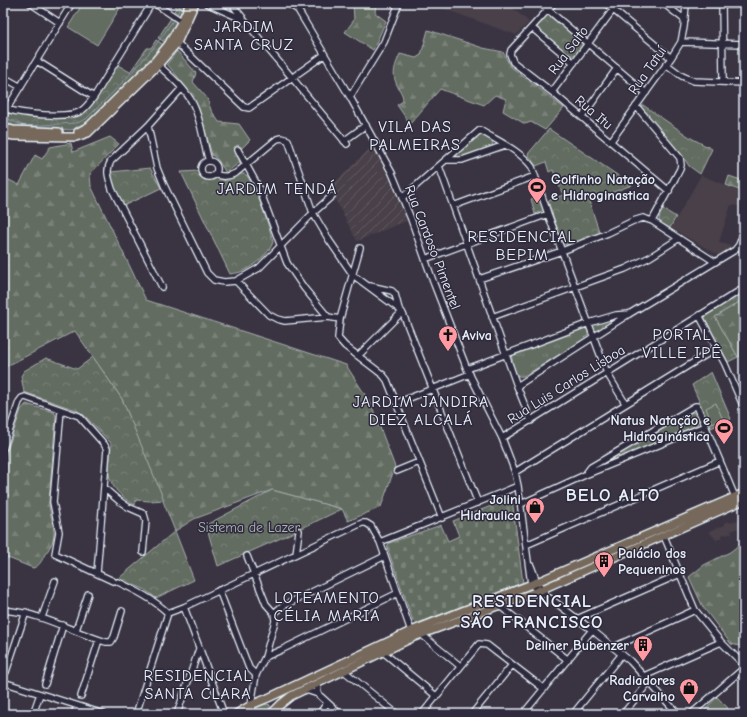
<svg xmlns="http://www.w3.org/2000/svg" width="747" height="717" font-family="'Comic Neue',sans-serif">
<defs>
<pattern id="industrial-furrows" width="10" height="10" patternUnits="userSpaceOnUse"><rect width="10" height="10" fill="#484048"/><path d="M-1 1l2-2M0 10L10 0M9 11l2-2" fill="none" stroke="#625c63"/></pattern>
<pattern id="grass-tufts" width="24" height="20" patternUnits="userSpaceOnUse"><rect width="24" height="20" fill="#636c61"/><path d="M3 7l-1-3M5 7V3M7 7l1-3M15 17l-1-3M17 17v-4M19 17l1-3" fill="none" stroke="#798178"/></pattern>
<pattern id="forest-firs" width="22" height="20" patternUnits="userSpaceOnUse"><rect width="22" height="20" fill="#636c61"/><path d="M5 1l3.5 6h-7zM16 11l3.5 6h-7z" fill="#798178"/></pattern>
<pattern id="cemetery-stones" width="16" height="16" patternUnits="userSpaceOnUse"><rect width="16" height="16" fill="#636c61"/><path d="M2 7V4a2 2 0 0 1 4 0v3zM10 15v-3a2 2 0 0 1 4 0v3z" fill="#798178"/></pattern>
<pattern id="park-crowns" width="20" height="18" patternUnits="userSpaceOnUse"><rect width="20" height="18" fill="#636c61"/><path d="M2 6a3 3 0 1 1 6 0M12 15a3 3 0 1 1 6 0" fill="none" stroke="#798178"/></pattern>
</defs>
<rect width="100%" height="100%" fill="#3a3442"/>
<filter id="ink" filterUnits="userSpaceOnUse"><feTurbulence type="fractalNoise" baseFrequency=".025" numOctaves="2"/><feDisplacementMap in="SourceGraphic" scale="8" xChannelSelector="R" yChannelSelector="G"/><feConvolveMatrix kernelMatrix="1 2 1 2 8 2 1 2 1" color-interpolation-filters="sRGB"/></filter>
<g filter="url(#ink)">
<!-- built -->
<path fill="#484048" d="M428,3H507L529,22L516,35Z
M701,175L744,193V207L731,205L719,242L734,247L718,255L671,228Z
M744,517V526L731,531L732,533L727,535L726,534L721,535L722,538L716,540L713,536H712L709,531L725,525V523L729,521L730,523Z"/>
<!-- industrial -->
<path fill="url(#industrial-furrows)" d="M373,145L391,180L407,221L357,241L329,188Z"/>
<!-- grass -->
<path fill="url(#grass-tufts)" stroke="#a6aeac" d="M614,318V321L597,331L593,329V324Z
M584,328L588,330V337L524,376C521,376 519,377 517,375C514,371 511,359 512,354Z
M691,519V521L549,582L548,580Z
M267,704L270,705V711L263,714L257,713L256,710L258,707Z"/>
<!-- forest -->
<path fill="url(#forest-firs)" stroke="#a6aeac" d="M353,3H376L375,13L386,21L373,50L345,32L354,20Z
M428,30L483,48L503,52L510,66L564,108L545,130L531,122L525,124L503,111L506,99L495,95L484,105L440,89L410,124L397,105L403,101C403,96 402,94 399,89C391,75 394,68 400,54L416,58L421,55Z
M177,51L196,73L193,82L207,98L211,110L219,122L239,124L250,140L242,148L238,145L234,147L240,162L226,173L218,160L212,155L199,109L187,88L167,64Z
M110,137L119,144L90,174L91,186L146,300L346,365L371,404L395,467L381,507L348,521L342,509L272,490L194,519L175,531L122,399L75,331L3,368V177L19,185L35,155L42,159L50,147L71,143L73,152Z
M729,176L744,181V192L726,185Z
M744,299V353L738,357L715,317Z
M26,404L50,411L54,412L56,416L49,502C49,516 58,530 52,543C50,547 48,551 45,554C42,560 40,566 33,568L3,556V497L9,495L3,492V463L21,410Z
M744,541V647L731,644L703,607L689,577L704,565L730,552Z"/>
<!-- cemetery -->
<path fill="url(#cemetery-stones)" stroke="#a6aeac" d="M509,499H512L523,583L418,623L413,621L387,547L389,543L441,525L448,541L459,536L453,521Z"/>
<!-- park -->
<path fill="url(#park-crowns)" stroke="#a6aeac" d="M175,3H185L179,17L173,13L176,8Z
M548,15L581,41C585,46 580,51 577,55H570L538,30L537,25L544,16Z
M171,18L176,20L177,26L166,43L158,38Z
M156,40L164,45L154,57L85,126L71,130L32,128L16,127L3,120L7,111C32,118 56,117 82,113L116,64L130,72L147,48H151Z
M643,105L691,138L712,149L700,174L689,166L682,155L641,108Z
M549,129L632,185L589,201L600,234L569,245L564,244L562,242L548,201L563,195L553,170L549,172L546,162L536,166L528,154Z
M480,133L492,140L493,143L491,148L460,159L455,155Z
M150,168L161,188L123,206L114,188L111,172Z
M199,171L205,177H214L226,181C231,179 238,173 244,174C253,175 271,232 273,242C270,253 253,267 243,271C239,273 235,273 230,274L181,172Z
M663,209L676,217L670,228C659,222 656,222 663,209Z
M744,291V299L715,317L738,357L728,362L705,318L706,314Z
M93,357L122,399L164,500L150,501L136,500L135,505C123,499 109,486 109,472C109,462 111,453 111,443L85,416L76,410L24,392L21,376L24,371L46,358L77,369Z
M711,372L731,419L711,428L692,385Z
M691,411L698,415L699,420L697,425L594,469V466Z
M272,490L342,509L281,538L218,566L206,525Z
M175,531L194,580L156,598L144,589L118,579Z"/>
<!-- pitch -->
<path fill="#636c61" stroke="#a6aeac" d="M83,3H123L97,45L68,27Z
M539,196L544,210L535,214L531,199Z
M716,403L723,420L712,424L706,408Z
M717,697L728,708L723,714H701Z"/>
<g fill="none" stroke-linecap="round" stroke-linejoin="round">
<!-- stream -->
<path stroke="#8e99ad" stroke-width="1" d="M177,15L181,3
M4,117L24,126L77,123L86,119C117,88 150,57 174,19
M743,629L742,604L744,596"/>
<!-- minor casing -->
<g stroke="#e8f1f8" stroke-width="8">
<path id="minor" d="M30,3L60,23
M154,3L184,23
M206,3L244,20L347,144
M231,3L243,18
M288,3L298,10L350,97L392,173L411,219L434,284L467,369L502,438L515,472L518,486L531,584L538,591L551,599L592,630L630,661L678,714
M540,3L646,93
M554,3L511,50L510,54L513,62L552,92L669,191
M605,3L671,58
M663,3L685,20
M722,3L723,82
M532,28L574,63
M681,42L744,44
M177,43L244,107L249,108L324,55
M37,61L94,97
M156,63C169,75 185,88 193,104C202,122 203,143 209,161
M666,64L682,76L694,81L744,83
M3,77L21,87
M552,92L618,3
M350,97L384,42L399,3
M636,106L680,158L681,165L680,169L652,221
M7,109C21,114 68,119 81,111C86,108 90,102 94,97L152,3
M3,115L72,3
M582,117L617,68
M148,126L157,168L164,185L207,273L214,280L224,282L236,281L259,268L313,213L332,196
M344,141L366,125
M611,141L671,58L681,42L684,27L686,5L689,3L744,5
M238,150L259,188L287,263L304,288L328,317
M446,160H462L505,145
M201 169a8 8 0 1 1 16 0a8 8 0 1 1-16 0Z
M439,166L517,386L531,421
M214,174C223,177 228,177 236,173L277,139L281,138L288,140L313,213L329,240L353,275L399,309
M402,198L480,130C497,141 520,150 532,167L548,214L607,373L625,403
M453,206L535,176
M360,248L340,319L338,338L345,346L383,375L387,380L442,518
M425,259L548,214
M479,279L562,251L608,233L633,221L643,218L652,221L715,262
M236,281L269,315L277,319L285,321L328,317L340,319
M370,286L392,291L395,294L399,309L403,314L478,503
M162,287L112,189C109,178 105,171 111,161L148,126L182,88
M699,315L725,364L744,408
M492,317L625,269L650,257L678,239
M358,356L402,312
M467,369L589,323L616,315L629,314
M517,386L629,314L735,250L739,245L744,232
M397,403L470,374
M61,410L53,502L59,532L55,554L113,581
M502,438L744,288
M3,449L19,402L22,398L25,397L79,416L104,444L107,449L97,573
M397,471L419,462
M515,472L717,348
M585,475L591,467L695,406H697L735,497
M104,488L118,500L128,507L144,514L146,521L143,552
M521,504L585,475L705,426
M664,536L695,610L721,642L744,665
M380,542L518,486
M526,545L720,461
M296,554L299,531
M247,556L266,604L274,613
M531,566L537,582L545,591
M118,582C137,591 153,599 168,613
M219,590L249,668L256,675
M500,606L568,660
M184,607L224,714
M3,610C42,613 70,631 106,642H111L114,637L122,611
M168,613L184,607L362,523H366L371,526L380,542L411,631
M274,613L281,607L385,556
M42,617L55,581
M577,619L680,574
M76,630L88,594
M421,634L460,666
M614,647L695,610
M383,652L436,696
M265,657L281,650L398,593
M344,671L397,714
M6,672L26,612
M644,676L721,642
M3,682L104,714
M45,684L63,625
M306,690L318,694L317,685
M318,694L340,714
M81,696L99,640
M33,714L40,694
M74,714L77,706
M136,714L168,613
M177,714L199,649
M252,714L251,705L256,675L265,657L275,621L274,613
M319,714L327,703
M422,714L479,644L487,645L544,689
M472,714L512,665
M523,714L592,630
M573,714L622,654
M623,714L649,682
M691,714L744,668"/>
</g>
<!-- major casing -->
<g stroke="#e8f1f8" stroke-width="10">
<path id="major" d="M3,128L13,130L59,132
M78,132L89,126L155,61L168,45L182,21L190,3
M3,134L14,136L76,137L88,133L158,65L177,43L195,3
M236,714L251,705L268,698L411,631L537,582L744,493
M271,714L281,704L291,696L414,637L538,591L744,500"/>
</g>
<!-- minor -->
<use href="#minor" stroke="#2f2a3d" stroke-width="5.5"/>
<!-- major -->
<use href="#major" stroke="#76695c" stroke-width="7"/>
</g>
</g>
<!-- icons -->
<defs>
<g id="stadium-pin" transform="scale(1)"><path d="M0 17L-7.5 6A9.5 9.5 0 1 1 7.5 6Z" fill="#ff9aa2" stroke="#2f2a3d"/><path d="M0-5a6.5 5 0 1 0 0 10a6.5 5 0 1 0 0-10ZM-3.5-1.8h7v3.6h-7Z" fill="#111"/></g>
<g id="church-pin" transform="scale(1)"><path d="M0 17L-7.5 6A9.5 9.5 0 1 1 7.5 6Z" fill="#ff9aa2" stroke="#2f2a3d"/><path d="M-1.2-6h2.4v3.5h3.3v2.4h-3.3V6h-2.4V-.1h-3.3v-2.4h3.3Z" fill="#111"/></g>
<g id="shop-pin" transform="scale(1)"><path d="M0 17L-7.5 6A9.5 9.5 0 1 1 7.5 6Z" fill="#ff9aa2" stroke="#2f2a3d"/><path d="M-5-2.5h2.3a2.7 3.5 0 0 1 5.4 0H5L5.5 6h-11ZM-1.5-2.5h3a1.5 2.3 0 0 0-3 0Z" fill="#111"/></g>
<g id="building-pin" transform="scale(1)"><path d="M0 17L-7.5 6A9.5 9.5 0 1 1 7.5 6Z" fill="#ff9aa2" stroke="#2f2a3d"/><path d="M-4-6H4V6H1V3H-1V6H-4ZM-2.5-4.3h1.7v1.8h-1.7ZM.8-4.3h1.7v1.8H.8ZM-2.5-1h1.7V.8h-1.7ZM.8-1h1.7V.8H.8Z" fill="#111"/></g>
</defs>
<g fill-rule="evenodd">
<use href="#stadium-pin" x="537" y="187"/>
<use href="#church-pin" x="448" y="335"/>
<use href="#stadium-pin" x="724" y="428"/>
<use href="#shop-pin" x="535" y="507"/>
<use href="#building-pin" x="604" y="561"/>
<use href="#building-pin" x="643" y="645"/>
<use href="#shop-pin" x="689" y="688"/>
</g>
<g text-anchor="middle" stroke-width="3" stroke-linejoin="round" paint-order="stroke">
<!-- street labels -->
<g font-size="14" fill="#e8f1f8" stroke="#2f2a3d">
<text transform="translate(568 50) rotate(-53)" y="5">Rua Salto</text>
<text transform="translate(647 70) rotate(-55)" y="5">Rua Tatuí</text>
<text transform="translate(594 112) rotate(40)" y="5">Rua Itu</text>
<text transform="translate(433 247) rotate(69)" y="5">Rua Cardoso Pimentel</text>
<text transform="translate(566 384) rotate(-32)" y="5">Rua Luis Carlos Lisboa</text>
</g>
<!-- poi labels -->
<g font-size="14" font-weight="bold" fill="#e8f1f8" stroke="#2f2a3d" text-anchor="end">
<text x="551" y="184" text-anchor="start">Golfinho Natação<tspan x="551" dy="16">e Hidroginastica</tspan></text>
<text x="462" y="340" text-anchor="start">Aviva</text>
<text x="710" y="425">Natus Natação e<tspan x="710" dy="16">Hidroginástica</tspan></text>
<text x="521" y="504">Jolini<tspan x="521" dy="16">Hidraulica</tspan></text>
<text x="618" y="558" text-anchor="start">Palácio dos<tspan x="618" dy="16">Pequeninos</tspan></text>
<text x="629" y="650">Dellner Bubenzer</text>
<text x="675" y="685">Radiadores<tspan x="675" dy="16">Carvalho</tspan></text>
</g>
<!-- park labels -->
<g font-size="14" fill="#acb5b4" stroke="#2f2a3d">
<text x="249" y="532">Sistema de Lazer</text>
</g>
<!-- quarter labels -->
<g font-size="16" letter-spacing="1" fill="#e8f1f8" stroke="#2f2a3d">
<text x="244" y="32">JARDIM<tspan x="244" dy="18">SANTA CRUZ</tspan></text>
<text x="415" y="132">VILA DAS<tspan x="415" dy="18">PALMEIRAS</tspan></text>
<text x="277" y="194">JARDIM TENDÁ</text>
<text x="522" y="242">RESIDENCIAL<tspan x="522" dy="18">BEPIM</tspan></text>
<text x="682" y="340">PORTAL<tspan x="682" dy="18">VILLE IPÊ</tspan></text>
<text x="421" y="407">JARDIM JANDIRA<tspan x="421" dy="18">DIEZ ALCALÁ</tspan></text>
<text x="327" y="603">LOTEAMENTO<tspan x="327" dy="18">CÉLIA MARIA</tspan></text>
<text x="198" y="681">RESIDENCIAL<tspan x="198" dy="18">SANTA CLARA</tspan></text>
</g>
<!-- district labels -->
<g font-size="18" font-weight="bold" letter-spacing="1" fill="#e8f1f8" stroke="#2f2a3d">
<text x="613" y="501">BELO ALTO</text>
<text x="532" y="607">RESIDENCIAL<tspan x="532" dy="21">SÃO FRANCISCO</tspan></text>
</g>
</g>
<!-- margin -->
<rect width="747" height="717" fill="none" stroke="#2f2a3d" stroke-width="16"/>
<rect x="8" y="8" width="731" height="701" fill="none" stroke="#e8f1f8" stroke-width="1.5" filter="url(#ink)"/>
</svg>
